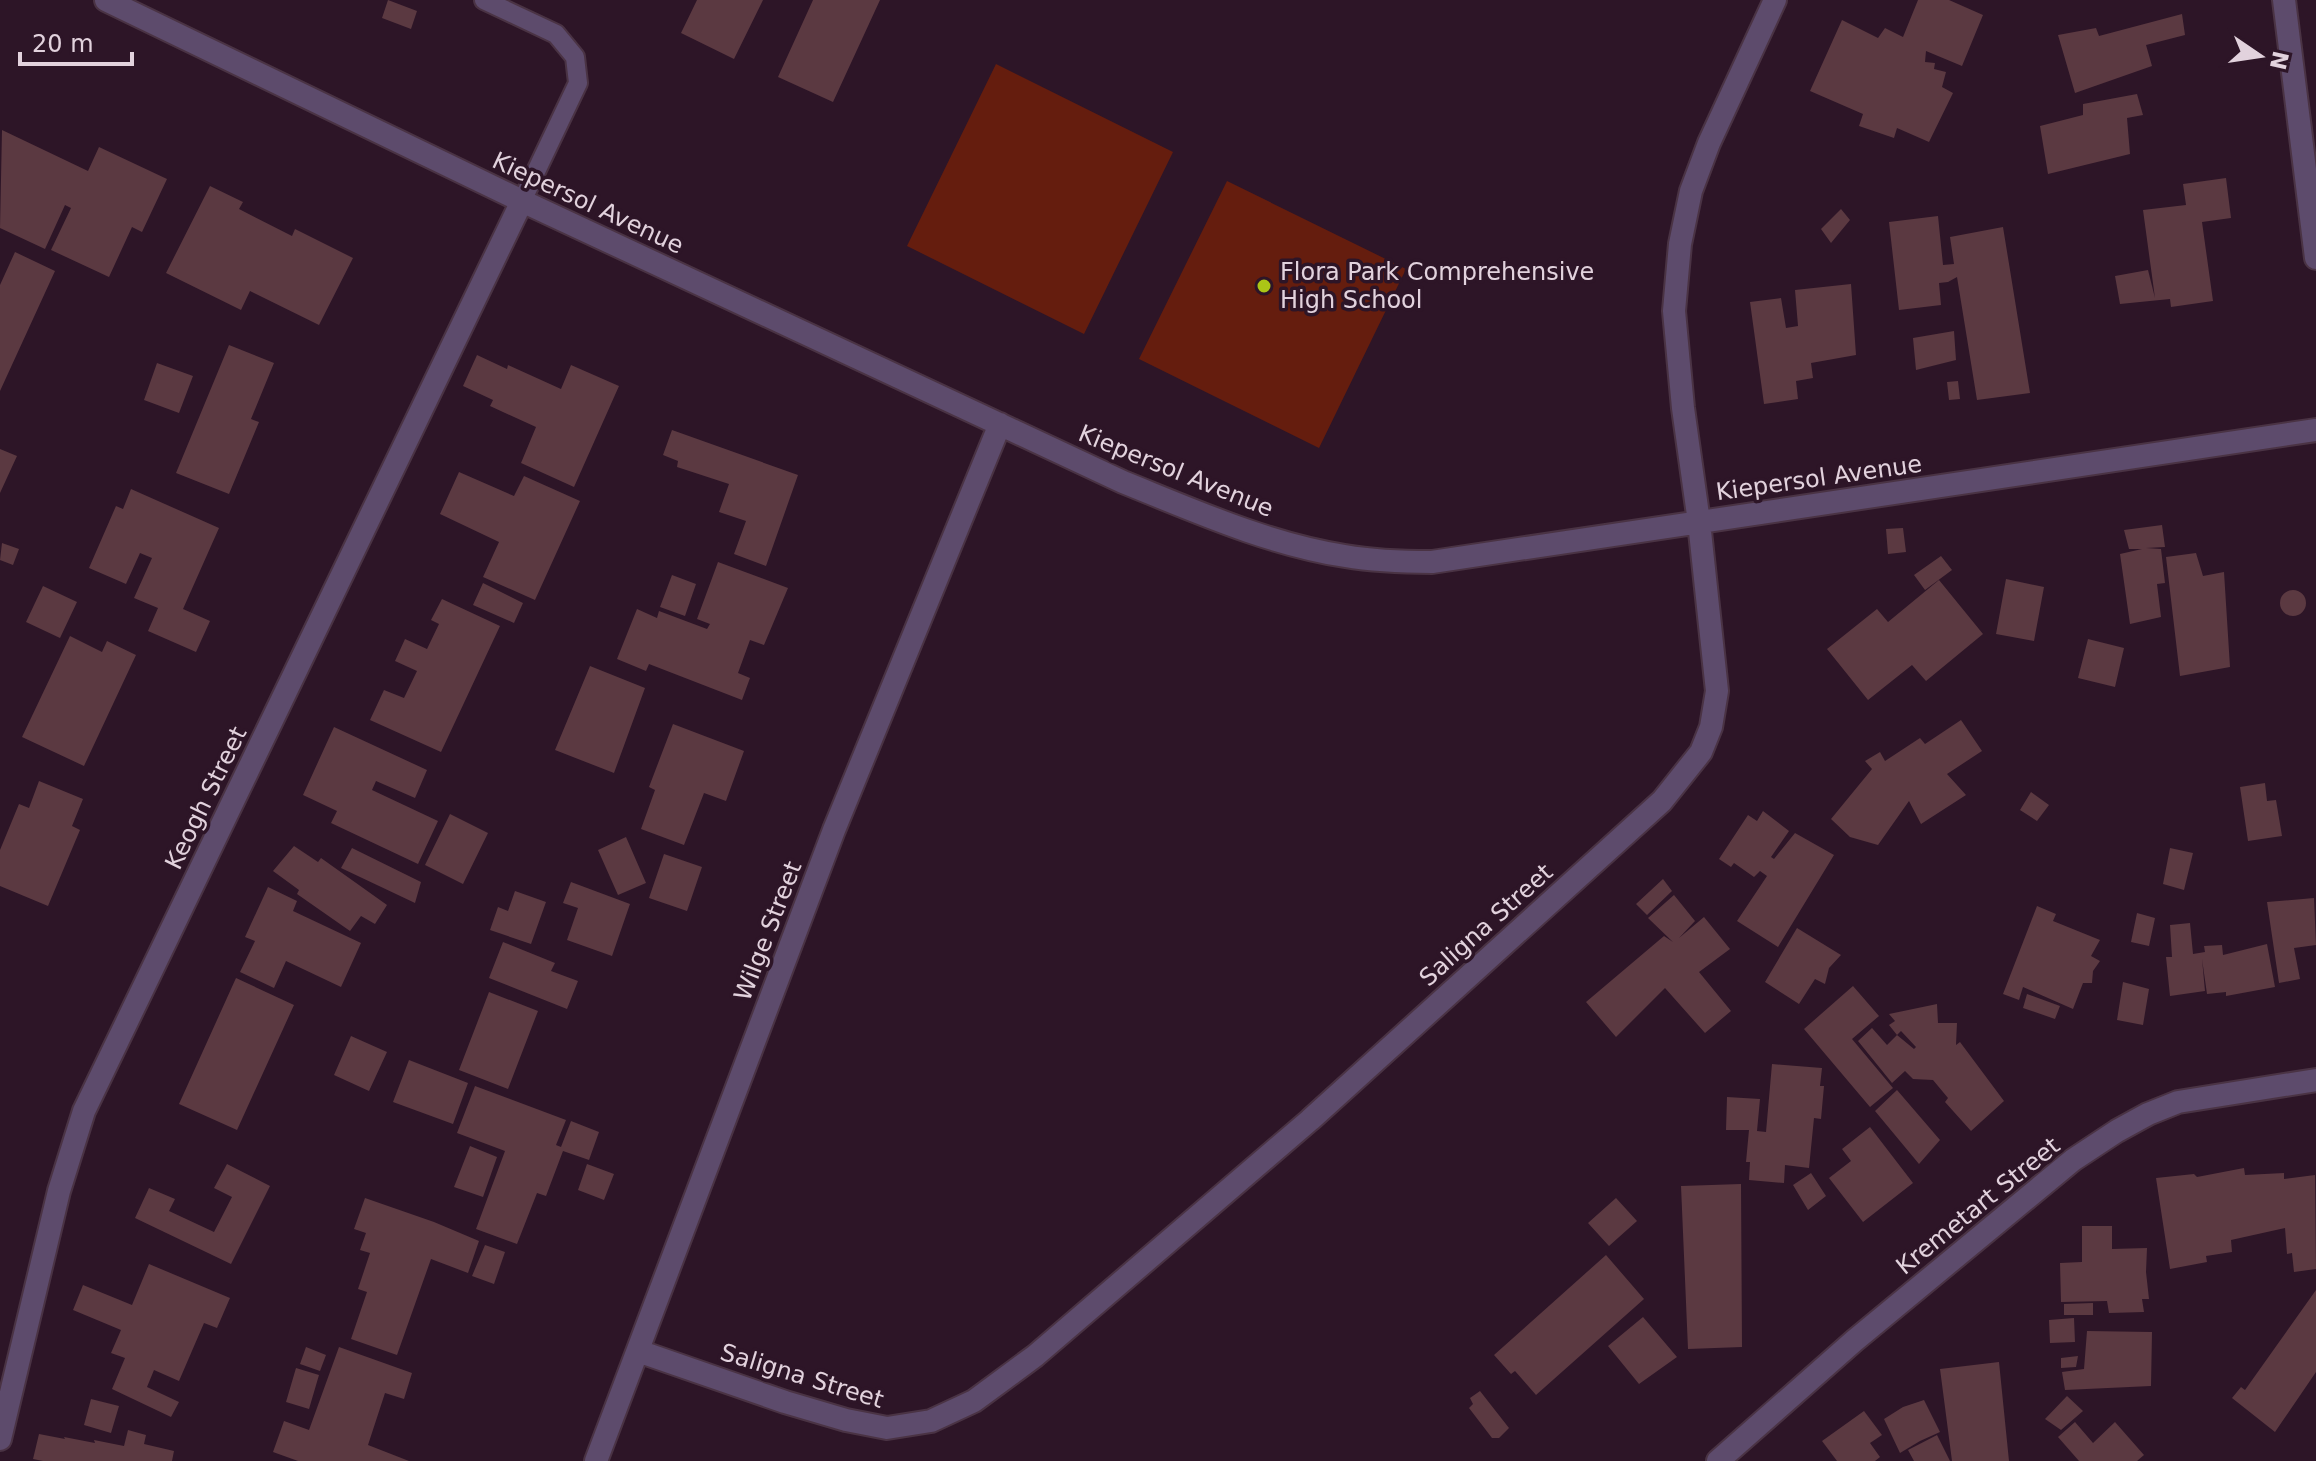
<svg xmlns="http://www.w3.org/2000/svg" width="2316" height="1461" font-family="'DejaVu Sans',sans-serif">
<rect width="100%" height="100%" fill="#2d1527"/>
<!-- green -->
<path fill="#651d0e" d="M996,64L1173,152L1084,334L907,246Z
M1227,181L1406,269L1319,448L1139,359Z"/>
<!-- building -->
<path fill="#5b3941" d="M388,0L417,11L411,29L382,18Z
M697,0H763L734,59L681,33Z
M813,0H880L833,102L778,77Z
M1918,0H1949L1983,15L1962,66L1926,51L1925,62L1935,63L1934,69L1946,72L1942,87L1953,93L1929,142L1897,128L1894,138L1859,126L1863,114L1810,91L1842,20L1878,38L1885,28L1903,37Z
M2182,14L2185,35L2146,45L2152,66L2075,93L2058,35L2096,28L2099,36Z
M2137,94L2143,115L2127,118L2130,154L2048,174L2040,126L2083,115V104Z
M2,130L88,171L99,147L167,179L142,232L132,227L109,277L51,250L71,208L65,205L45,249L0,228Z
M2226,178L2231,218L2202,222L2213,301L2171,307L2170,299L2120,304L2115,276L2148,270L2155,298L2143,210L2186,205L2183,184Z
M210,186L243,202L239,209L292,236L295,229L353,258L319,325L250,291L241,310L166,273Z
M1841,209L1850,220L1831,243L1821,229Z
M1938,216L1943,265L1954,264L1950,237L2003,227L2030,393L1977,400L1957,277L1948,282L1939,283L1941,305L1899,310L1889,222Z
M15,252L55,271L0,391V285Z
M1851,284L1856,355L1811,363L1813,378L1796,381L1798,399L1764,404L1750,302L1781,298L1786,328L1798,326L1795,290Z
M1954,331L1956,360L1916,370L1913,338Z
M229,345L274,363L251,419L259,422L229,494L176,473Z
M477,355L507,369L508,365L561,389L571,365L619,386L574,487L521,463L536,427L490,406L493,400L463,386Z
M157,363L193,376L179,413L144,400Z
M1958,381L1960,399L1949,400L1947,382Z
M672,430L798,475L766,566L734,554L746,521L719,512L729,484L677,467L678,461L663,455Z
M0,449L17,456L0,493Z
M459,472L514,496L524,476L580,501L535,600L483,577L499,542L440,514Z
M131,489L219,528L183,609L210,621L196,652L148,631L158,608L134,598L152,558L140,553L126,584L89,568L116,506L123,509Z
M2162,525L2165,547L2146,548L2161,549L2165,583L2157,584L2161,617L2130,624L2120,554L2142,549H2129L2124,530Z
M1903,528L1906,552L1888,554L1886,529Z
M2,543L19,549L13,565L0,560Z
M2196,553L2203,576L2224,572L2230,667L2180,676L2166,557Z
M1941,556L1952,570L1925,590L1914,575Z
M718,562L788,588L764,645L750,640L738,673L750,678L742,700L649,664L646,671L617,659L637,609L657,618L659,611L707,629L710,624L697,619Z
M672,575L696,584L685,616L660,607Z
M2006,579L2044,587L2034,641L1996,634Z
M1939,580L1983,634L1926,681L1912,665L1868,700L1827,649L1877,609L1888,622Z
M483,583L523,603L514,623L473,605Z
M43,586L77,602L60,638L26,622Z
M2280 603a13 13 0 1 1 26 0a13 13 0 1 1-26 0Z
M442,599L500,626L441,752L370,720L384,690L404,698L417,671L395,661L405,639L427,649L439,624L431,620Z
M70,636L102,652L107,641L136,655L84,766L22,737Z
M2088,639L2124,648L2115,687L2078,678Z
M590,666L645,688L614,773L555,750Z
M1961,720L1982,751L1947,774L1966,795L1921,824L1909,801L1878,845L1850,837L1831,819L1872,769L1865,761L1880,752L1885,761L1920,738L1925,744Z
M673,724L744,751L726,801L704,793L684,845L641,829L655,790L649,787Z
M334,727L427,770L415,798L376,781L372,790L438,821L418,864L331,823L337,811L303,795Z
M39,781L83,799L72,826L80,830L48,906L0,886V850L19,804L29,808Z
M2265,783L2267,801L2276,800L2282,836L2248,841L2240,787Z
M2031,792L2049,805L2037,821L2020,810Z
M1763,811L1789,831L1771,857L1774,859L1795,833L1834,855L1778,947L1737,921L1767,876L1760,871L1754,877L1734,863L1731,867L1719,859L1748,815L1757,821Z
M450,814L488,833L463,884L425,865Z
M626,837L646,883L618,895L598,850Z
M294,846L318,862L321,858L387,905L375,924L361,916L350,931L297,894L299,890L273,871Z
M352,848L421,882L415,903L341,868Z
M2170,848L2193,853L2184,890L2163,884Z
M664,854L702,867L687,911L649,898Z
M1663,879L1672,891L1647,915L1636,904Z
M571,882L630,904L612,956L567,940L578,908L563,903Z
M268,887L297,901L293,911L361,943L341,987L286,961L274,988L240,972L255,941L245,937Z
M515,891L546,902L531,944L490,930L498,907L508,911Z
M1674,895L1695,921L1679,938L1704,917L1730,949L1699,972L1731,1011L1705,1033L1665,988L1616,1037L1586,1002L1664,936L1673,942L1648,918Z
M2314,898L2316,945L2294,948L2300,979L2279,983L2267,902Z
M2037,906L2056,914L2053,921L2100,940L2091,956L2100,961L2093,971L2092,983H2083L2073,1009L2023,987L2019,1000L2003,994Z
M2137,913L2155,918L2149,946L2131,942Z
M2190,923L2193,954L2205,952L2204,946L2222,945L2223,955L2267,944L2275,987L2226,996V992L2207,994L2202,959L2205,991L2170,996L2166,957H2172L2170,925Z
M1797,928L1841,955L1829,968L1825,984L1815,979L1799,1004L1765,982Z
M503,942L555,963L551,971L578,981L567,1009L489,978Z
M236,978L294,1005L237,1130L179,1104Z
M2123,982L2149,989L2143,1025L2117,1020Z
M1853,986L1879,1016L1852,1039L1893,1088L1870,1107L1804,1029Z
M489,992L538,1011L508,1089L459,1070Z
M2027,994L2060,1006L2055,1019L2023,1008Z
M1937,1004L1938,1023H1957L1956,1045L1960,1042L2004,1101L1971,1131L1945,1102L1948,1098L1933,1080L1913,1079L1905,1071L1892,1083L1858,1041L1872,1028L1887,1045L1897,1035L1914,1049L1916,1047L1901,1031L1897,1035L1889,1025L1895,1021L1889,1014Z
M351,1036L387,1052L369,1091L334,1075Z
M409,1060L468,1083L453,1124L393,1102Z
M1772,1064L1822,1068L1820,1086H1824L1821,1119L1814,1118L1809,1168L1785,1165L1784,1183L1749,1180L1750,1162H1746L1749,1130H1726L1727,1097L1760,1099L1757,1131L1766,1132Z
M475,1086L566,1120L556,1145L561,1147L571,1121L599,1132L589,1160L563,1151L546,1196L537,1193L517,1244L476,1229L505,1151L457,1133Z
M1897,1090L1940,1140L1919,1164L1875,1111Z
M1870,1127L1913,1183L1863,1222L1829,1178L1851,1161L1842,1149Z
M470,1146L497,1157L483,1197L454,1187Z
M227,1164L270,1186L231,1264L135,1218L149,1188L175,1199L169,1211L214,1232L232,1197L214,1188Z
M587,1164L614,1174L604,1200L578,1190Z
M2244,1168L2245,1175L2284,1173V1179L2315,1175L2316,1269L2294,1272L2292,1253L2287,1254L2285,1228L2231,1240L2232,1252L2206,1256L2207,1262L2170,1269L2156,1178L2194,1174L2197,1177Z
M1811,1173L1826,1196L1808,1210L1793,1185Z
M1741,1184L1742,1347L1688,1349L1681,1186Z
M365,1198L434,1222L479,1241L468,1273L431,1259L397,1355L351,1339L367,1292L358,1289L370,1253L360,1250L366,1233L354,1229Z
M1616,1198L1637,1221L1609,1246L1588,1223Z
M2082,1226H2112V1249L2147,1248L2146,1272L2149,1299H2142L2144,1312L2109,1313L2107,1301L2061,1302L2060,1263L2082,1262Z
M485,1245L505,1252L494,1284L472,1276Z
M1606,1255L1644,1299L1536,1395L1515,1371L1511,1374L1494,1355Z
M149,1264L230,1298L217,1328L204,1323L179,1381L154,1370L147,1387L179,1402L171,1417L112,1389L125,1358L111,1353L121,1330L73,1310L83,1285L132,1305Z
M2316,1290V1372L2275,1432L2232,1398L2241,1387L2245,1390Z
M2093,1303V1315H2064V1304Z
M1643,1317L1677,1357L1639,1384L1608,1346Z
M2074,1318L2075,1342L2050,1343L2049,1320Z
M2087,1331L2152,1332L2151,1386L2065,1390L2062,1372L2084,1369Z
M306,1347L326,1355L320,1371L300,1364Z
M339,1347L412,1373L404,1399L385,1393L368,1445L409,1461H298L273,1452L284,1421L309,1430Z
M2078,1356L2076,1367L2061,1368V1358Z
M1999,1362L2009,1461H1952L1940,1369Z
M296,1368L319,1375L309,1409L286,1402Z
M1480,1391L1509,1428L1499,1438H1492L1469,1408L1473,1404L1470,1398Z
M2067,1396L2083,1411L2061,1430L2045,1419Z
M91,1399L119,1406L111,1433L84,1425Z
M1924,1400L1940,1432L1920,1441L1900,1453L1884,1419L1903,1407Z
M1864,1411L1882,1435L1870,1443L1880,1457L1875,1461H1837L1822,1441Z
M2075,1422L2093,1443L2115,1422L2144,1455L2137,1461H2079L2058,1437Z
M128,1430L146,1435L144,1444L174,1451L172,1461H43L33,1459L39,1434L65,1439L64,1437L95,1443L94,1440L124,1446Z
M1937,1435L1950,1461H1914L1908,1450Z"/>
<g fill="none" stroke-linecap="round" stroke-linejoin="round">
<!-- service casing -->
<g stroke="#4a3344" stroke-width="22">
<path id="service" d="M484,0L556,34L575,57L578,83L522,201"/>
</g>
<!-- minor casing -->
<g stroke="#4a3344" stroke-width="26">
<path id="minor" d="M106,0L522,201L1123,482C1195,511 1268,544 1345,556C1374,561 1402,562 1432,562L2316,430
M2284,0L2316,258
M638,1351L785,1402L846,1420L887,1428L931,1421L974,1401L1035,1356L1310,1120L1662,801L1701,752L1711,727L1717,691L1699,522L1683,408L1674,311L1680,244L1691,191L1709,143L1775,0
M0,1439L59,1191L84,1111L522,201
M596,1461L834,830L1000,424
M1718,1461L1854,1341L2073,1160L2117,1131L2148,1114L2178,1102L2316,1080"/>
</g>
<!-- service -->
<use href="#service" stroke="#5d4b6c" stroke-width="18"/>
<!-- minor -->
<use href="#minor" stroke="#5d4b6c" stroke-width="22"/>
</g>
<!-- markers -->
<circle fill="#abc616" stroke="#2d1527" stroke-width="3" cx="1264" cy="286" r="8"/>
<g text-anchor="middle" stroke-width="7" stroke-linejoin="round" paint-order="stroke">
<!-- street labels -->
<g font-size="24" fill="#e2d2dd" stroke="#2d1527">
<text transform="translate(588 203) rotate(25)" y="8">Kiepersol Avenue</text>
<text transform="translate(1176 471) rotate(22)" y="8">Kiepersol Avenue</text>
<text transform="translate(1819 478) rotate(-8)" y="8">Kiepersol Avenue</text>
<text transform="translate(206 798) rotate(-64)" y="8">Keogh Street</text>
<text transform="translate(1486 925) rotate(-42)" y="8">Saligna Street</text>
<text transform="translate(768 931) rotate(-69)" y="8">Wilge Street</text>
<text transform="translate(1978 1206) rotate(-39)" y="8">Kremetart Street</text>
<text transform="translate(802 1376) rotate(17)" y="8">Saligna Street</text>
</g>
<!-- poi labels -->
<g font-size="24" fill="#e2d2dd" stroke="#2d1527" text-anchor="start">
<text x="1280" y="280">Flora Park Comprehensive<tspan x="1280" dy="28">High School</tspan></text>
</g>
</g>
<!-- north arrow -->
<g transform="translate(2260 56) rotate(103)" stroke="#2d1527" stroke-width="6" paint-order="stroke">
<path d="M0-6L14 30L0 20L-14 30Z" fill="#e2d2dd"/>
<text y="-12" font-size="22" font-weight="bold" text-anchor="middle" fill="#e2d2dd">N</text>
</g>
<!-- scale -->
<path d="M20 52v12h112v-12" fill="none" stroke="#e2d2dd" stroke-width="4"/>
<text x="32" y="52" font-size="24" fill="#e2d2dd" stroke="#2d1527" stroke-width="6" paint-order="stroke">20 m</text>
</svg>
